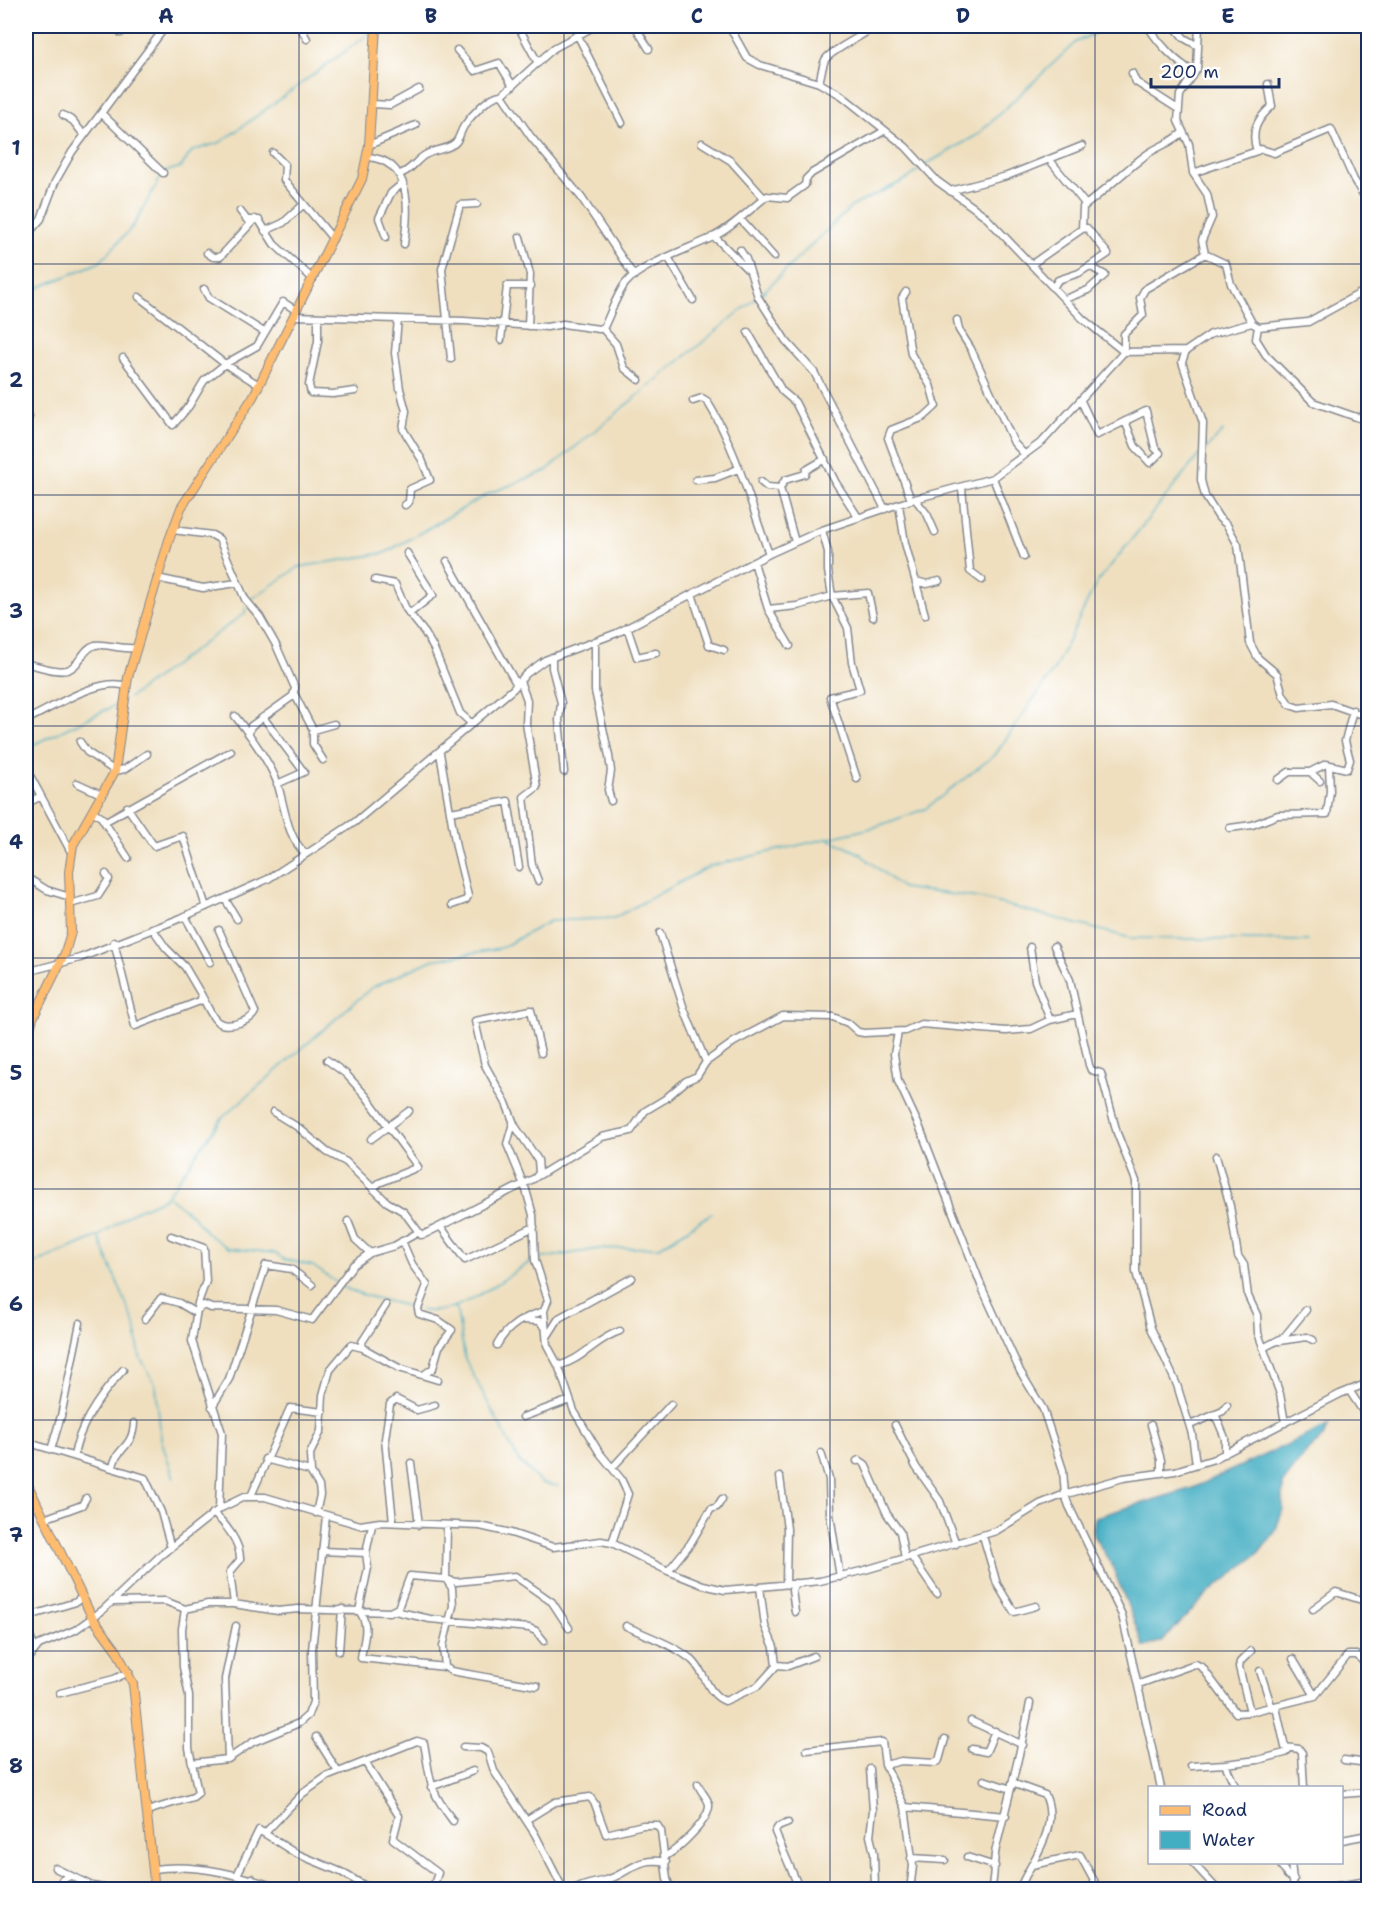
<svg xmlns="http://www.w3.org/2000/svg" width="1394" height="1915" font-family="'Shantell Sans',sans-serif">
<rect width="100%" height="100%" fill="#fff"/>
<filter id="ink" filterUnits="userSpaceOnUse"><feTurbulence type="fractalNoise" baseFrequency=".0167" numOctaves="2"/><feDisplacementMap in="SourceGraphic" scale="12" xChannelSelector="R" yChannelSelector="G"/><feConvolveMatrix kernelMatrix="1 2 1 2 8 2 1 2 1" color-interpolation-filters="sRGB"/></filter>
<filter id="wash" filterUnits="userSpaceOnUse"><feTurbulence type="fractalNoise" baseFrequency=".008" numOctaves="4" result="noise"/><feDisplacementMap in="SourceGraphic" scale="24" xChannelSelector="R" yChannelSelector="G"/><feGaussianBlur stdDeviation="1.35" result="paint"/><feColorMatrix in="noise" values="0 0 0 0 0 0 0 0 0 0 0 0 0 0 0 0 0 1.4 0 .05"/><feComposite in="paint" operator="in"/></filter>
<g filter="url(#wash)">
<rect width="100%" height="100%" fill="#efdfbf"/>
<!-- water -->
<path fill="#43adc2" stroke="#2f6e90" stroke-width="1.5" d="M1329,1425L1323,1437L1304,1455L1283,1483V1509L1275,1532L1259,1553L1210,1592L1162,1641L1144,1647L1111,1563L1093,1535L1095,1517L1193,1488Z"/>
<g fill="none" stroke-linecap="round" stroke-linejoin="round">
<!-- stream -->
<path stroke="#43adc2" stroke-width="1.5" d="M925,165L977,135L1076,42L1109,26
M164,172L181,167L192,151L221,142L373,31
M26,293L100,262L134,225L161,176
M759,296L851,207L909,178L921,168
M1205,450L1223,431
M250,600L299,567L385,553L488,494L546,471L755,299
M129,698L245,613L246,606
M26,748L122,702
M827,838L859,853L902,888L979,898L1130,938L1308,941
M169,1197L192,1215L208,1234L228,1248L275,1253L283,1259L313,1266L337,1283
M99,1238L135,1325L140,1357L156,1386L161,1439L174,1478
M538,1259L598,1249L660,1247L712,1213
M33,1264L99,1236L133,1212L165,1198L222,1118L371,988L432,960L501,948L550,921L614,918L710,866L872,828L925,809L995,755L1055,668L1096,584L1199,455
M341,1286C360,1297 393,1301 416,1309
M456,1306L465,1359L518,1460L541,1483L558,1486
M421,1310C456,1319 504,1277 534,1260"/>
</g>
</g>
<g filter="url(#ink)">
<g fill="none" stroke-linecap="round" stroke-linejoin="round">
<!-- minor casing -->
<g stroke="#85878e" stroke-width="9">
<path id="minor" d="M306,26L303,32L307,39
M518,26L538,63
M635,26L649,49
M729,26L747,58L760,65L819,83L841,95L906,147L937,181L984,215L1083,319L1124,352V334L1143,315L1140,298L1145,289L1205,254
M1151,26L1149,28C1160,45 1177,63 1194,72
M1174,26L1184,38L1198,46
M1199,26L1197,69L1180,95L1178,121L1189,144L1193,173L1207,194L1212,217L1202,240L1205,254L1226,264L1231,284L1252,323
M121,33L126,26
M578,36L622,123
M457,50L475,71L499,63L513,86
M1132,73L1136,82L1178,109
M819,83C821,76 822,67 825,60C830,51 863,36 875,26
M502,95L554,48L595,26
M373,104L390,105L419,89
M101,113L163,173
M63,115L73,121L84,135
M702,143L731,161L764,198
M369,145L416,125
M1257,151L1261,149L1274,153L1331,129L1354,180L1368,202
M273,153L285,165L284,180L333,239
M367,157C413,160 409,211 404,244
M1049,159L1086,205
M1193,173L1257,151C1250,132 1257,119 1272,106L1268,84
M400,174C412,170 415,161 425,155C435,149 447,150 455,143C460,138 460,132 464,126C471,116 490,94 502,95L531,137L581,197L634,276
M950,191L1007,176L1082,146
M240,211L247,220H259L274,244L313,279
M740,219L774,257
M265,231L283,223L304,204
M26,236L41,219L55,182L72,152L166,26
M386,237L379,218L391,193L403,183
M520,237L530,274L528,326
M712,237L718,240L747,269
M740,250L746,259L758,297L786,341L814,372L885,509
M207,253L213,257H220L255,219
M668,257L693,300
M1032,264L1082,229L1083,207C1105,191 1124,171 1146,155C1158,146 1172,143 1182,133
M1053,288L1058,280L1079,273L1108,254L1087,228L1082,229
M204,289L209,298L264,332
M906,292L902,298L911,354L930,385L936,406L924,417L891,430L888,438L911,500
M139,297L225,364L259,385
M1065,299L1088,290L1105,275L1091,267
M294,316L464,321L547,327L563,324L599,329L604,327C611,313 616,296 625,284C639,265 689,249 711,238C732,228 749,210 767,196L787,198L805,185L806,179L812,173L884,131
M318,318V341L309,385L311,393L333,394L355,391
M398,319L395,353L400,389L406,411L403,429L422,460L430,480L410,489L409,502L405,505
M957,320L959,330L971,349L1014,443L1025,455
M1258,327L1256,339L1266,355L1313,402L1359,418L1368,410
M602,328L616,344L624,368L639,380
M748,332L782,391L795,402L836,483L858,517
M501,340L507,286H531
M1186,351L1182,362L1203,423L1201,480L1205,496L1219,518L1227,525L1238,545L1250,643L1258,658L1277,674L1283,695L1290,705L1299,708L1331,704L1368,717
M123,358L173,425L189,406L204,381L225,364L257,346L283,302L297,311
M451,359L442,269L460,205L477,204
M693,401L702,398L707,401C736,448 750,502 769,554
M1081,401L1097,435L1146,411L1155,448L1160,453L1150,463L1135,446L1125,421
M26,420L29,417
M993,478L1024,557
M696,480L715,478L738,469
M761,482L767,487L780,488L785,480L805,474L806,470L825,459
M780,488L795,542
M962,488L970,571L982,580
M915,499L927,514L935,532
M899,505L905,543L925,615
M173,530L212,535L219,539L245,599L260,617L276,645L295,688L293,696L251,726L249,733
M822,530L828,552V571L832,596L848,628L852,663L860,690L830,697L857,779
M407,553L433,595L409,614
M447,561L517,685
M754,562L768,609L790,646
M157,578L203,588L237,583
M375,580L395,584L406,609L425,633L434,649L460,713L472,724
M916,581L927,584L939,581
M692,594L709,645L724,650
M768,609L797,606L832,596L868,593L873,617
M627,627L637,657L656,653
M595,641V691L609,756L611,771L608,790L611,801
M552,657V668L561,703L559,720L564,772
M26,664C38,665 55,673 67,670C80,666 83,648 95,645C104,643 122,650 136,648
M520,681L527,700L526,724L537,787L524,797L532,865L538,881
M295,695L313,730V744L323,760
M235,716C250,735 268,759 277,782C285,806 286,837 306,854
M263,717L304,772L277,784
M26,720C51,709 99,676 126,686
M313,730L334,724
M80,742L87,752L115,771L125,769L147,754
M440,753L456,847L468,896L466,900L452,905
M26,768L71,852
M1310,772L1320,781
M1278,780L1289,772H1310L1326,764L1347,769L1350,760L1345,741L1353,710
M77,783L103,795
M26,804L39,797
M127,807L154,846L183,836L206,907
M93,811L106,821L231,751
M451,812L508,801L519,867
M103,820L128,858
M1230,828L1252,825L1278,815L1327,814L1330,791L1329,765
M26,877L47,890L70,897
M225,899L237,919
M70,904L98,896L109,879L106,874
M185,916L210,962
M114,942L135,1026L200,1001L202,996L185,967L166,948L152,928
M1054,946L1070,980L1089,1065L1091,1070L1101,1073L1117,1133L1136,1181V1272L1151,1328L1177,1385L1192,1434L1196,1464
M1030,947L1035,981L1050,1020
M26,972L80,958L181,918L268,879L355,822L513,689L526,674L545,660L617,633L769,554L822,530L911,500L993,478L1043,441L1124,352L1186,351L1211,334L1252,323L1258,327L1308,322L1368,289
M203,998C213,1017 215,1030 239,1023C246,1020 252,1019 255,1012L219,930
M898,1032L894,1054L898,1081L920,1128L983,1290L1020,1371L1043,1409L1063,1470L1065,1495L1069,1506L1122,1615L1161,1788
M327,1060L346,1074L366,1096L418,1167L379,1183L373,1189
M706,1062L734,1042L783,1016L833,1017L848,1023L858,1032L864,1033L905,1031L921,1024L1006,1031L1031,1029L1050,1020L1077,1014
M273,1112L299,1128L327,1152L346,1162L387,1202L404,1212L421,1235L425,1234L535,1178L539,1173L538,1160L515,1126L506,1103L485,1065L475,1021L531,1010L541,1053
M513,1123L507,1144L526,1190L533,1215L535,1260L548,1300L544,1311L547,1345L558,1365L574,1411L599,1452L621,1479L628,1494L612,1543
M371,1139L409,1111
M1216,1156L1230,1206L1238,1256L1244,1265L1248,1296L1257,1315L1258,1333L1280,1394L1285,1423
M538,1176L602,1137L631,1131L645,1111L665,1099L686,1081L697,1076L706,1062L684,1009L660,933
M348,1221L355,1239L370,1253
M441,1227L465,1260L534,1227
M171,1236L204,1248L206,1281L198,1303L192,1341L222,1433L219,1509
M402,1241L412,1264L427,1285L418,1309L419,1314L438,1320L452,1330L439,1347L433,1368L425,1374
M196,1311L204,1305L211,1308L276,1310L312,1320L353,1265L370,1253L394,1246L419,1232
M145,1319L161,1298L179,1303L196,1313
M523,1320L539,1321L544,1326
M547,1337L559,1318L632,1278
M1279,1341L1307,1337L1313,1340
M497,1345C507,1326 524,1317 544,1311
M363,1348L399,1368L438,1380
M1263,1348L1284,1337L1306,1310
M558,1366C582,1360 597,1338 620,1331
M1349,1390L1368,1419
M212,1407L229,1379L266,1265L291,1269L312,1285
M1215,1414L1225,1438V1454
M523,1417L570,1400
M895,1425L916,1467L940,1501L956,1544
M1151,1425L1161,1460V1472
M1190,1425L1223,1411L1227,1405
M26,1442L145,1478L161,1512L171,1548
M51,1450L61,1416L80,1323
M821,1453L829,1479L830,1515L840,1577
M74,1456C79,1425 102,1393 123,1370
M265,1459L310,1471
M857,1461L859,1460L865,1464L887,1514L900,1532L905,1558
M411,1463L419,1525
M113,1468C115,1448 133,1449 134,1423
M612,1468L671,1404
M780,1477L787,1529L786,1584
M251,1496L290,1408L323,1412
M213,1513C225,1523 241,1543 240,1560L230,1572L234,1604
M316,1513L320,1495L319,1486L311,1473L310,1454L321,1431L323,1395L330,1370L351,1345L363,1348L362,1342L386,1305
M44,1519L82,1505L86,1498
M393,1522L385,1439L390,1404L396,1399L417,1410L435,1405
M372,1525L366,1553L368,1568L359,1611C371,1626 363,1641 361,1658L445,1667
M447,1525L446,1579L452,1588L453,1606L443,1646L445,1667L451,1671L537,1686
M983,1536L997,1584L1014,1612L1036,1606
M322,1551L366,1553
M911,1556L937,1594
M668,1571L690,1544L711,1509L717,1507L722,1499
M760,1587L765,1626L774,1647L776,1666
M1363,1600L1368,1586
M114,1602L165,1601L185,1609L208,1604H234L278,1611L298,1609L390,1612L398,1608L410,1576L446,1579L456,1582L515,1576L552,1602L569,1628
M1313,1609L1336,1592L1368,1602
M395,1611L430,1619L529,1628L536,1631L544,1641
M795,1612L792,1590L795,1583
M26,1617L76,1602L82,1597
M626,1626C647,1636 675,1645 693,1661C706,1674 707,1694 725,1701L758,1686L777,1665L788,1666L814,1656
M26,1629L35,1648
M339,1651L342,1609
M1251,1651L1240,1662L1239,1667L1250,1712L1315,1696L1348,1655H1357L1368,1667
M1293,1659L1315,1696
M26,1662L39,1645L75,1630L103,1610L160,1556L219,1509L244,1497H265L360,1525L380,1522L480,1526L511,1533L553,1547L601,1541L612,1543L668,1571L703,1585L725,1590L760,1587L820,1581L865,1570L996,1531L1040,1504L1060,1496L1123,1478L1175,1471L1214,1459L1340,1394L1368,1383
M1260,1671L1272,1708
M1139,1684L1195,1664L1202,1667L1236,1713L1250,1712
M60,1693L114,1679L129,1672
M1276,1707L1285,1747L1299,1749L1302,1753L1304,1788
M971,1721L1023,1745
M316,1737L338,1772
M463,1747L481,1748L488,1752L494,1771L535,1834L562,1887L566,1890
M972,1749L986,1752L995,1731
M807,1750L882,1742L885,1765L901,1761L935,1763L939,1760L945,1739
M228,1759L253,1742L299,1723L308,1715L313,1702L312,1650L326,1516
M1344,1760L1368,1763
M365,1762L399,1816L393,1839L438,1873L432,1890
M191,1763L228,1759L225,1679L236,1626
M1225,1764L1258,1760L1285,1753L1289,1749
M885,1765L905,1807L913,1866L910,1890
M1191,1766L1225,1764L1236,1788
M870,1769L873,1810L870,1836L874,1853L875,1890
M984,1780L1011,1789
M1012,1783L1045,1795C1061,1828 1030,1862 1019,1890
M431,1787L473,1771
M1342,1794L1368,1792
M905,1807L1006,1816
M147,1811L193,1797L198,1793L189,1748V1696L183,1667L182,1629L185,1609
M526,1820L555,1802L590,1797L595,1804L606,1834L643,1825H657L661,1831L667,1879L671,1890
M788,1823L778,1827L775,1832L800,1890
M265,1833L302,1794L326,1777L417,1741L424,1743C431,1783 428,1788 453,1821
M1342,1840L1368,1835
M666,1856C678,1849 710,1820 709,1805C708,1797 700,1792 698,1784
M967,1857L995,1866
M911,1858L945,1860
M1192,1862L1218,1890
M1279,1862L1287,1875L1294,1880
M1291,1862L1294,1890
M1032,1865L1080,1855L1099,1890
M55,1868L92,1886L115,1890
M154,1869C199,1863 243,1876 285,1890
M237,1875L259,1830L295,1853L341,1872L372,1890
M252,1878L254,1890
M58,1890L62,1880L70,1876
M574,1890C584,1884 591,1884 602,1881C627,1877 635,1855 666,1862
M991,1890C995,1875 993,1862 996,1848C1008,1799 1021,1752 1030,1703
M1308,1890L1368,1881"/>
</g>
<!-- major casing -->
<g stroke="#85878e" stroke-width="10">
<path id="major" d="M26,1043L33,1018L65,953L71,932L69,872L73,845L115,771L128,677L169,540L181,508L253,397L362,179L369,145L376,26
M26,1244L29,1266L26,1291
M26,1481L92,1617L117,1651L133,1684L155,1890"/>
</g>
<!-- minor -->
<use href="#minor" stroke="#fff" stroke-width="6"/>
<!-- major -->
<use href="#major" stroke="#fdbc70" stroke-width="8"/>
</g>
</g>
<!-- grid -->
<path fill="none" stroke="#1b2f5e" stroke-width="1.5" stroke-opacity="0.55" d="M299,26V1890M564,26V1890M830,26V1890M1095,26V1890M26,264H1368M26,495H1368M26,726H1368M26,958H1368M26,1189H1368M26,1420H1368M26,1651H1368"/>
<!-- margin -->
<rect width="1394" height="1915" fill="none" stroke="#fff" stroke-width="66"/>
<!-- legend -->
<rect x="1148" y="1786" width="195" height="78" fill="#ffffff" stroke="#a4acbf" stroke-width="1.5"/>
<rect x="1160" y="1806" width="30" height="9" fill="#fdbc70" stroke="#a4acbf" stroke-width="1.5"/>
<text x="1202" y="1816" font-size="18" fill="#1b2f5e">Road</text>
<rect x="1160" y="1831" width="30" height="18" fill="#43adc2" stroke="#a4acbf" stroke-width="1.5"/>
<text x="1202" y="1846" font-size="18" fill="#1b2f5e">Water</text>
<!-- scale -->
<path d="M1151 78v9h128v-9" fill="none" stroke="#1b2f5e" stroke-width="3"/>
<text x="1160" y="78" font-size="18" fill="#1b2f5e" stroke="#ffffff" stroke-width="4.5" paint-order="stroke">200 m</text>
<rect x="33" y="33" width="1328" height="1849" fill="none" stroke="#1b2f5e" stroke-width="2"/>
<g font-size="20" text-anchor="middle" font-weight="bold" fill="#1b2f5e">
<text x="166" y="23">A</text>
<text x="431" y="23">B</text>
<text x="697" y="23">C</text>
<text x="963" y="23">D</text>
<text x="1228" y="23">E</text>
<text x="16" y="155">1</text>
<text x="16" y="387">2</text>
<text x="16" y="618">3</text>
<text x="16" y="849">4</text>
<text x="16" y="1080">5</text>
<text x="16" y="1311">6</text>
<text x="16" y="1542">7</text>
<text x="16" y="1773">8</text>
</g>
</svg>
